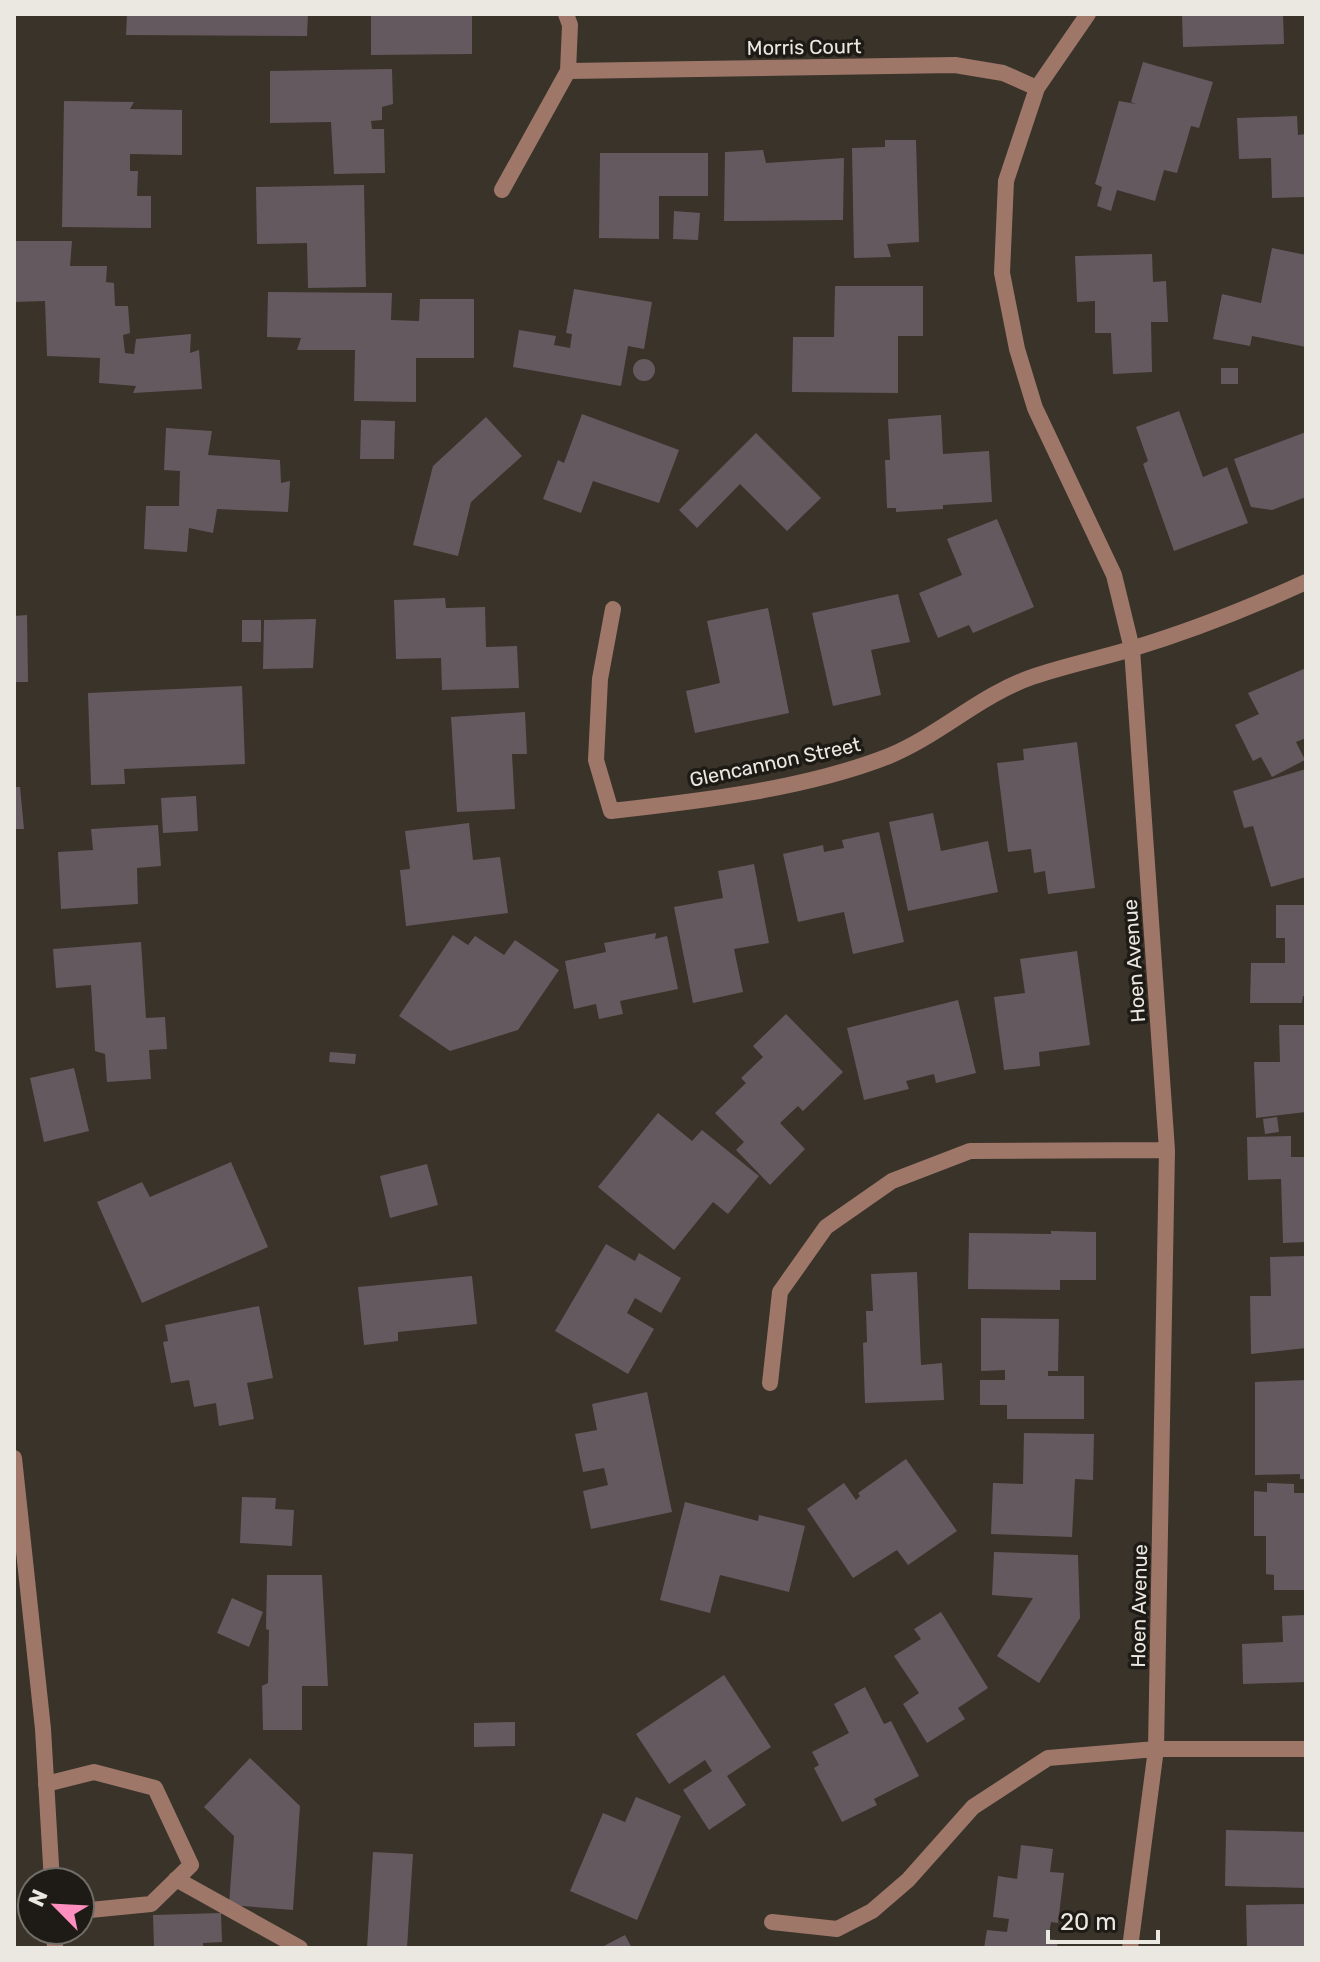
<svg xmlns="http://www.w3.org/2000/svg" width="1320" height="1962" font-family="Rubik,sans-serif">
<rect width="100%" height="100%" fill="#393329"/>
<!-- building -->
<path fill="#655960" d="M127,14H308L307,36L126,35Z
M371,14H472V54L371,55Z
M1182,14H1283L1284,44L1183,47Z
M1143,62L1213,82L1199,128L1191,126L1177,173L1164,170L1155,201L1117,190L1111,211L1097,206L1102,187L1095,184L1119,101L1136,104L1131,102Z
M392,69L393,104L382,107V120L371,121L372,129H384L385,173L334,174L331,122L270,123V71Z
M64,101L134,102L130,109L182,110V155L130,154V171H138L137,196H151V228L62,227Z
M1297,116L1298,135L1306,134V197L1272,198L1271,158L1239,159L1237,118Z
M885,140H916L919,242L887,244L891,257L854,258L852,148L885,147Z
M763,150L766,163L844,158L843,220L724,221L725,152Z
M600,153H708V196H659V239L599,238Z
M364,185L366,287L308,288L307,243L257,244L256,187Z
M674,211L700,213L698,240L673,239Z
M14,241H72L70,266H107L106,282L114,283L115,306H128L130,333L123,335L125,353L134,354L136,339L191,334L190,353L199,350L202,389L133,393L136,386L99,383L100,358L47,356L45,301L14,302Z
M1272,248L1306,255V347L1252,336L1250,346L1213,339L1222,294L1261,303Z
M1152,254L1153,282L1166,281L1168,322H1151L1152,372L1113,374L1111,333H1095V301L1077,302L1075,256Z
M835,286H923V336H898V393L792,392L793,337H834Z
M574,289L652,302L644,349L628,346L621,386L513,367L519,330L556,336L554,345L570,348L572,334L566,333Z
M268,292L392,293L391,320L419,321L420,299H474V358H416V402L354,401L355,350H297L301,338L267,337Z
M633 370a11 11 0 1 1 22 0a11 11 0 1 1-22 0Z
M1221,368H1238V384H1221Z
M1179,411L1203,477L1227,467L1248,523L1174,551L1143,464L1148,461L1136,427Z
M582,414L679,450L659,503L593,481L581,513L543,499L558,460L564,463Z
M941,415L943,454L989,451L992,502L943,505V509L896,512V508H887L885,460H890L888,419Z
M486,417L522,456L471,502L458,556L413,545L433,466Z
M361,420L395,421L394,459H360Z
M166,428L212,431L208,455L280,460L281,483L290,481L288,512L217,509L213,533L189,528L187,552L144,549L146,506H179L180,471L164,470Z
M1306,432V497L1272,510L1251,507L1234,459Z
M756,433L821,498L787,531L740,484L697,528L679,510Z
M997,519L1034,607L973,633L969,625L938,638L919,593L962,575L947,539Z
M898,594L910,642L871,650L881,695L833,706L812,613Z
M445,598L446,608L485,607L486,647L517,646L519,688L442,690L441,658L396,659L394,600Z
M768,608L789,713L695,733L686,691L720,683L707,621Z
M27,615L28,682H14V616Z
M316,619L313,668L263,669L264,620Z
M242,620H261V642H242Z
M1306,668V738L1296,742L1305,760L1272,777L1261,757L1253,761L1235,725L1259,714L1248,693Z
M242,686L245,764L124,769L125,784L91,785L88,693Z
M525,712L527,754H512L515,809L457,812L451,717Z
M1077,742L1095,888L1048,894L1045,871L1034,873L1031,849L1008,852L997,763L1024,760L1023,749Z
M1306,769V877L1271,887L1253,826L1244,828L1233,791Z
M14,787H20L24,829H14Z
M196,796L198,831L163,833L161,798Z
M933,813L941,851L988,841L998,892L908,911L889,822Z
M469,823L473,860L500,857L508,913L406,926L400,870L410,869L405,831Z
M158,825L161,866L137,868L138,904L61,909L58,852L93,850L91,829Z
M879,832L904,942L853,954L844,912L798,922L783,854L823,845L824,852L844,848L842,840Z
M754,864L769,943L734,949L743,992L693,1003L674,907L723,898L718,871Z
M1276,905H1306V996H1303L1302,1003H1250L1251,963H1285V938H1276Z
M656,933L655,939L667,936L678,989L620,1001L623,1014L599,1019L596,1004L574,1009L565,961L606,952L604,943Z
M453,935L468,945L475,936L504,955L515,940L559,970L518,1030L450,1051L399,1016Z
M141,942L146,1018L165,1017L167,1049L149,1050L151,1079L107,1082L105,1054L95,1051L91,985L56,988L53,949Z
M1077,951L1090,1045L1039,1052L1040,1066L1004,1070L994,997L1025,993L1020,959Z
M958,1000L976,1073L936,1083L934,1074L906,1081L909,1089L864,1100L847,1028Z
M786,1014L843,1072L803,1111L798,1106L780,1123L805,1149L770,1185L736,1150L744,1142L715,1113L746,1083L741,1078L763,1057L753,1046Z
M1279,1025H1306V1112L1256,1118L1254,1062H1280Z
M330,1052L356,1054L355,1064L329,1062Z
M74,1068L89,1131L44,1142L30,1078Z
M658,1113L692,1141L702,1130L759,1176L728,1214L713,1202L674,1250L598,1187Z
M1277,1117L1279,1132L1265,1134L1263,1119Z
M1291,1136V1157H1306V1242L1283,1243L1281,1179L1248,1180L1247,1137Z
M231,1162L268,1247L142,1303L97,1202L142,1182L150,1197Z
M427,1164L438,1205L390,1218L380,1176Z
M1051,1231L1096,1232V1280H1060V1290L968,1289L969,1233L1051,1234Z
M606,1244L635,1261L639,1253L681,1278L661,1313L635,1298L627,1313L654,1329L628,1374L555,1331Z
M1306,1256V1348L1251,1354L1250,1296H1271L1270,1257Z
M917,1272L921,1365L942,1363L944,1400L865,1403L863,1343L867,1342L866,1311H873L871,1274Z
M472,1276L477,1324L398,1332V1341L364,1345L358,1287Z
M259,1306L273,1378L247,1383L254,1419L219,1426L216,1403L194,1407L189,1380L171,1383L163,1342L168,1341L165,1325Z
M981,1318L1059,1319L1058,1371H1048V1376H1084V1419H1007V1405H980V1380H1005V1370L981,1371Z
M1306,1380V1479H1300V1474L1255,1475V1382Z
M647,1392L672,1512L591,1529L583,1491L608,1485L604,1468L583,1472L575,1434L597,1430L592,1404Z
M1024,1433L1094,1434L1093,1480L1075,1479L1072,1537L991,1534L993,1483L1023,1484Z
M906,1459L957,1531L908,1565L897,1550L853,1578L807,1509L844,1483L856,1500L860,1496L858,1493Z
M1267,1483L1294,1484V1493H1306V1590H1274V1575L1266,1574V1536H1254V1491L1267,1492Z
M242,1497L276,1498L275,1509L294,1510L292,1546L240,1543Z
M685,1502L758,1521L759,1515L805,1526L789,1592L720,1575L710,1613L660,1600Z
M994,1552L1078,1555L1080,1618L1039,1683L997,1656L1033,1598L992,1595Z
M267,1575H322L328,1686H302V1730H263L262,1686L268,1683L269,1630L266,1629Z
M232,1598L263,1612L249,1647L217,1633Z
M941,1612L988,1688L958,1708L965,1719L927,1743L903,1704L919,1693L894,1656L921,1639L914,1629Z
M1306,1615V1682L1243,1684L1242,1644L1283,1642L1282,1616Z
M724,1675L771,1747L727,1776L746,1805L709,1830L683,1790L712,1771L705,1760L669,1784L636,1734Z
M865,1687L884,1724L891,1721L919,1776L874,1799L877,1805L842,1822L814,1768L819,1765L812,1752L849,1733L834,1704Z
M515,1722V1746L474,1747V1723Z
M250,1758L300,1806L293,1910L229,1905L234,1836L204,1807Z
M636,1797L681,1816L637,1920L570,1891L603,1813L625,1822Z
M1226,1830L1306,1832V1888L1225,1886Z
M1021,1845L1053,1849L1050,1872L1064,1873L1058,1923L1051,1922L1048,1939L1058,1940L1057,1948H984L987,1930L1007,1932L1009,1919L993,1917L998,1876L1017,1879Z
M373,1852L413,1854L407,1948H367Z
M1306,1904V1948H1247L1246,1905Z
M221,1913L222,1942L203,1943V1948H154L153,1915Z
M625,1935L632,1948H600Z"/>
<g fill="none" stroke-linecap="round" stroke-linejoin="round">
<!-- service -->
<path stroke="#9e7769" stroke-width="16" d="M46,1784L94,1772L155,1788L191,1865L151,1904L80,1911
M176,1879L300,1948"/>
<!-- minor -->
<path stroke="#9e7769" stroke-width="16" d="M1088,14L1037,88L1006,181L1002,273L1017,349L1035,408L1114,575L1132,649L1167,1150L1156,1749L1130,1948
M568,71L955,65L1003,73L1037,88
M502,190L568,71L570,25L566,14
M613,609L600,679L596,760L611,811C701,801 805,789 889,756C940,735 980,695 1032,677C1064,666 1098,659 1131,649C1191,631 1249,608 1306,582
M770,1383L780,1292L826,1227L892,1181L970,1151L1167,1150
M14,1458L43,1729L52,1882
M772,1922L837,1929L872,1911L908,1880L973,1807L1048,1758L1156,1749H1306
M54,1930L55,1948"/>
</g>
<g text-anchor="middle" stroke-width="7" stroke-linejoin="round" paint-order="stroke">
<!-- street labels -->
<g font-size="20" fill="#ebe7e1" stroke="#1e1b16">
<text transform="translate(804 47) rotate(-1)" y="7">Morris Court</text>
<text transform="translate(775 762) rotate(-12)" y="7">Glencannon Street</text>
<text transform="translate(1134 961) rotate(-94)" y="7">Hoen Avenue</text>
<text transform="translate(1139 1606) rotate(-89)" y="7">Hoen Avenue</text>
</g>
</g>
<!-- border -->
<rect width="1320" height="1962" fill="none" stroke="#ebe7e1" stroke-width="32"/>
<!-- north arrow -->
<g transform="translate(56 1906) rotate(294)"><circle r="38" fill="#1e1b16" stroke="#706d67" stroke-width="2"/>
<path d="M0-6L14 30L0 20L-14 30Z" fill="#fe8ebe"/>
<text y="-12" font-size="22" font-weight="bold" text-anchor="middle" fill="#ebe7e1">N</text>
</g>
<!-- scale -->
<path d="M1048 1930v12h110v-12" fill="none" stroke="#ebe7e1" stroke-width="4"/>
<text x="1060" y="1930" font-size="24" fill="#ebe7e1" stroke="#1e1b16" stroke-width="6" paint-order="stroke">20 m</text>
</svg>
